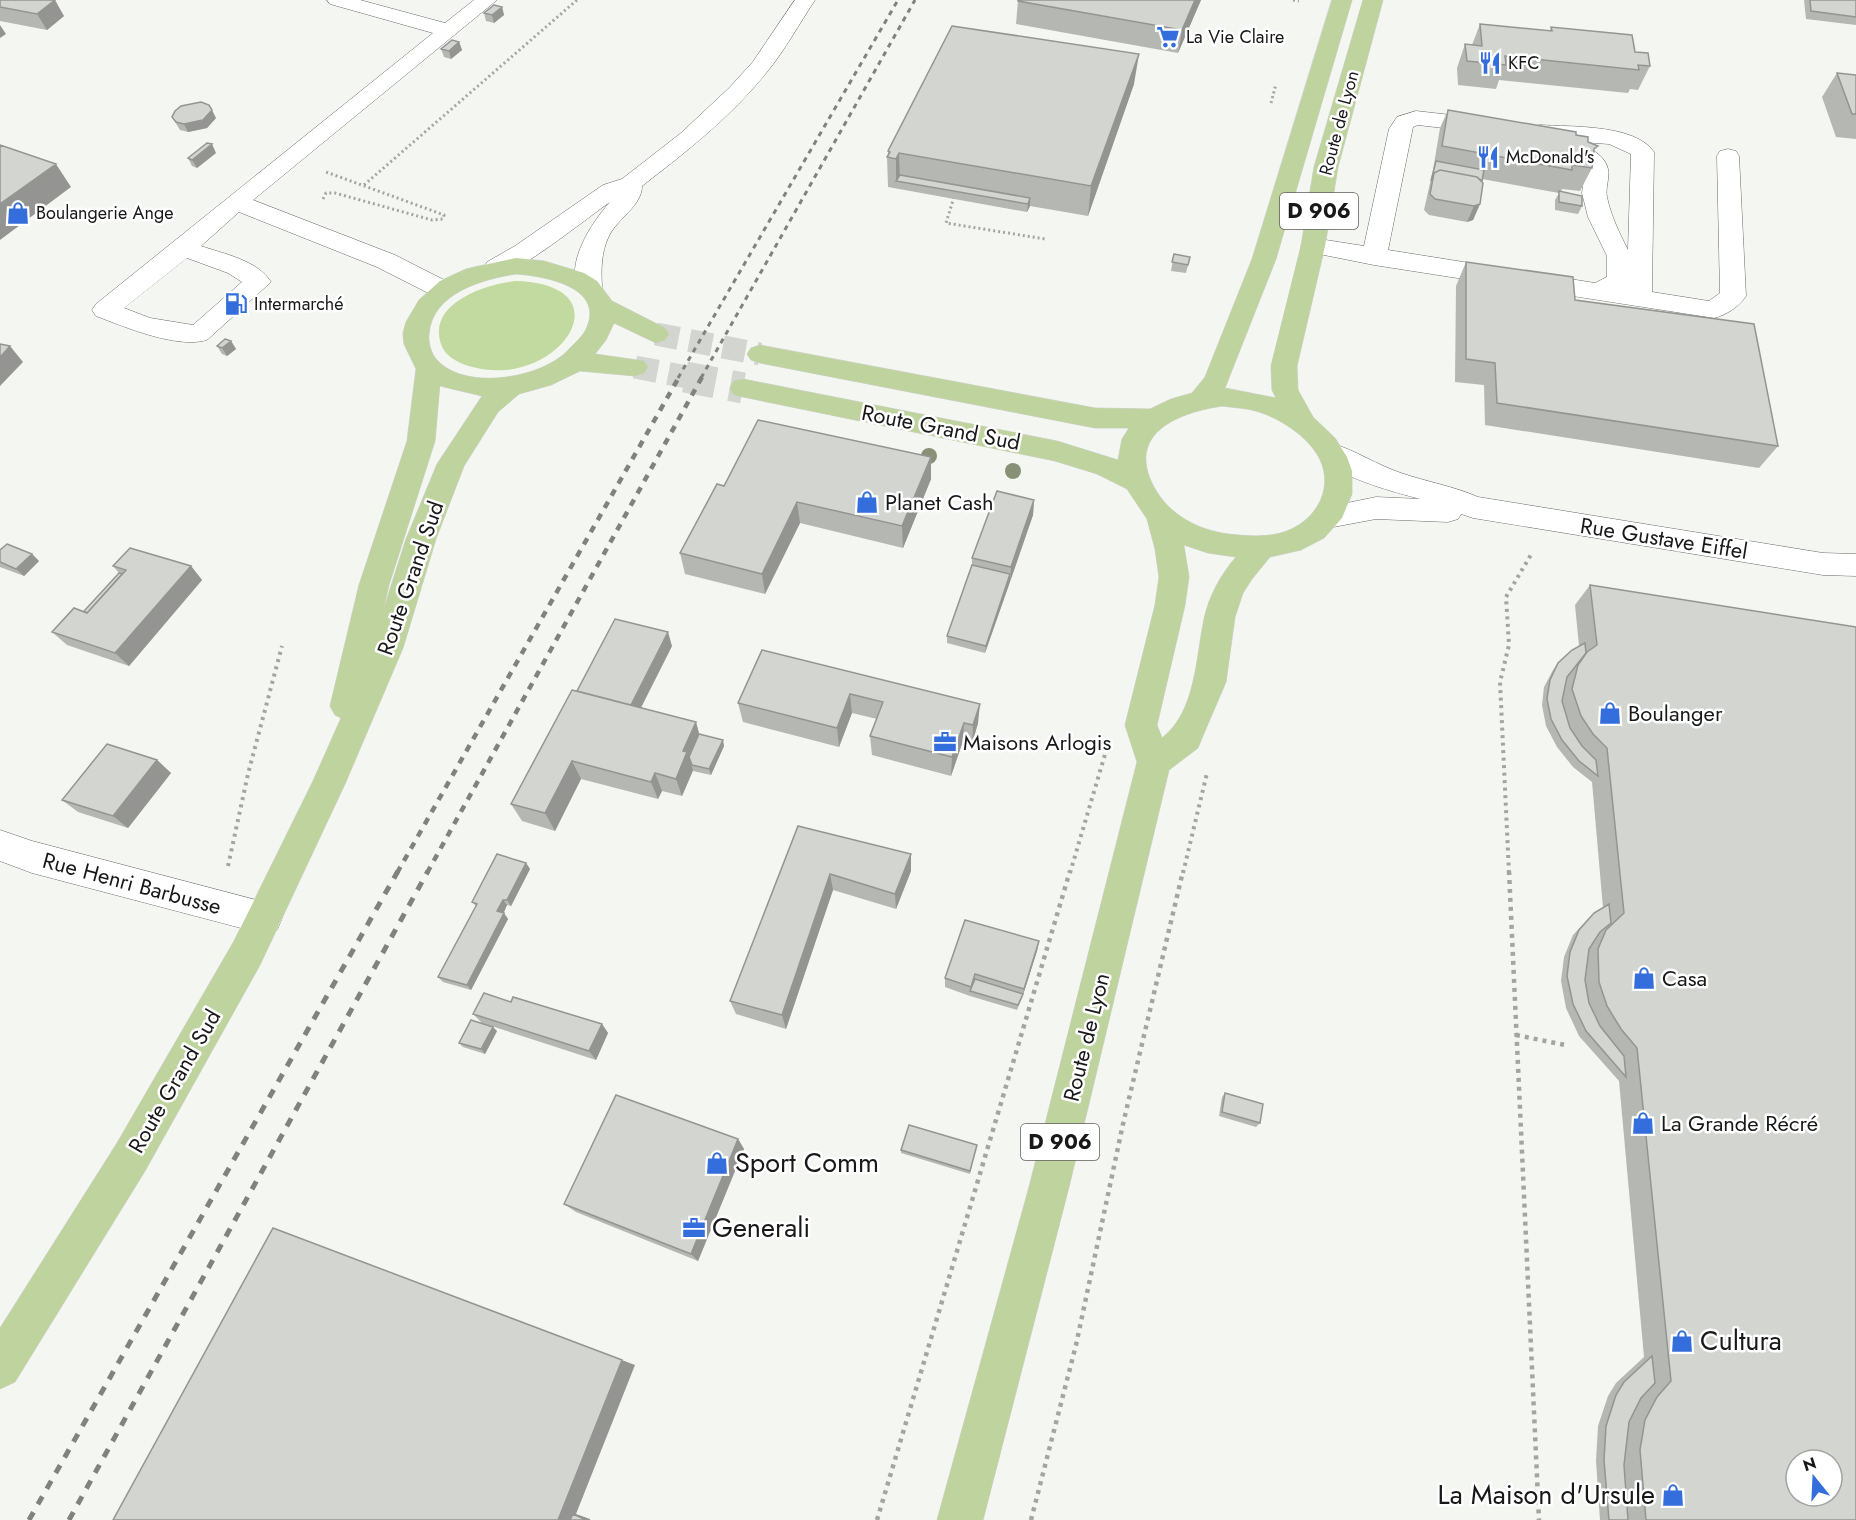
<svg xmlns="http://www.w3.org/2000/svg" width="1856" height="1520" font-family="Jost,sans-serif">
<rect width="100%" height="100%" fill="#f4f6f1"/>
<!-- green -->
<path fill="#c2daa0" d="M515,281C630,284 558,390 473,367C460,364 445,357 441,344C427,303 486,284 515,281Z"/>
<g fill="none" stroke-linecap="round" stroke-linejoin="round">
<!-- major-tunnel-far1 -->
<path stroke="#d3d5d0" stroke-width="23" stroke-dasharray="23 11" stroke-linecap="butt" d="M656,334L760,354
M635,367L692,378"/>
<!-- major-tunnel -->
<path stroke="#d3d5d0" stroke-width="31" stroke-dasharray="31 15" stroke-linecap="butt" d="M685,377L743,388"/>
<!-- minor casing -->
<g stroke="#696b67" stroke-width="1">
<path id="minor" d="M327,0H360L445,23L474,0H497L253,200L395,255L452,284L456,290L452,296L443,298L434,296L377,267L239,212L201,246C224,254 257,260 271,282L207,340C177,349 125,327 96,316L92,310L96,304L433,33L330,4ZM187,258L228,273L242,282L193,325L150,318L124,308Z
M795,0H815C799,24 785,50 767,72C731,117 686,152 642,186C642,206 617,219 609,236C601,252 601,270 602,287L598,293L589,295L580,293C563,265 592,222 610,202C591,215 515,276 496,276C496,276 488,274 487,274L484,268L487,262L515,246L603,185L622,179L681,133L729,88L752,63Z
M1416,111L1486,119L1494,121L1497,126L1494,131L1486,133L1418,125L1413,127L1388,250L1595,283L1607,277V256L1588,217L1582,193L1585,171L1584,165L1572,158L1544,152L1541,147L1544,142C1563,137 1603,146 1608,169C1610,178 1605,188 1607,197C1611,216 1619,232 1628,250L1631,154L1609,144L1540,139L1532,137L1529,132L1532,127L1540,125C1571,127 1635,124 1654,152L1652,292L1709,301L1720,293L1717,156L1720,151L1728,149L1736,151L1739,156L1746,296C1739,307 1726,315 1714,318L1374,265L1304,251L1301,246L1304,241L1313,238L1364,246L1389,129L1397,117Z
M1331,443C1355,450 1377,465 1401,473C1427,482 1453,486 1478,497L1823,553L1856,554V576L1823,575L1473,518L1461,514L1458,519L1448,522L1376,519L1328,528L1318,525L1314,517L1318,509L1376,497L1421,499C1396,493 1330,475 1317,453L1321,446Z
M0,830L32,841L264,902L277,906L282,918L277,930L264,934L32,873L0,861Z"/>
</g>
<!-- major casing -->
<g stroke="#d1d1d1" stroke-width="1">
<path id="major" d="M1332,0H1352L1276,259L1225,388L1276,398L1272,390L1271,366L1301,246L1314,167L1363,0H1383L1338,167L1325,246L1297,366L1298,390L1313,417L1335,438L1347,457L1352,471V494L1342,518L1324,538L1301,550L1270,557L1252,579L1243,593L1235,617L1226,682L1202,738L1198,748L1169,770L1069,1187L983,1520H937L1029,1187L1137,762L1125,725L1155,605L1159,577L1155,549L1147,519L1127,489L1097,474L1055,461L743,397L734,395L730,388L734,381L743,379L1057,441L1118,460L1122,439L1129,428H1095L760,363L751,360L747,354L751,348L760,345L1095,408L1150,409L1171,399L1192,393L1205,377L1252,259ZM1223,406C1235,408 1248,408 1259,412C1281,419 1305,435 1317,454C1336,485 1318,519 1287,531C1269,538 1247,536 1228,534C1198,530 1169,515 1154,487C1125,433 1179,412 1223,406ZM1184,545L1208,553L1236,557C1221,574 1209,596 1204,619C1196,657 1196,712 1162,738L1157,725L1185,605L1189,577Z
M516,258L544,261L584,273L597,281L612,301L665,328L669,334L665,340L656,343L614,323L606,340L595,354L644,361L648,367L644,373L635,376L580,371L551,385L519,394L498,412L464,466L436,539L403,648L345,784L260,965L145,1171L15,1382L0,1389V1328L117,1143L234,941L313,781L341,718L335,715L330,706L359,585L407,441L416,369L404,344L403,333L406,322L419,300L440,281L466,269ZM516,274C543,276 604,286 587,327C584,335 576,342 570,348C545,378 466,392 437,360C431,354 428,342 429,334C432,293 483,279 516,274ZM440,386L482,396L437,464L406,539L383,611L389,585L435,441Z"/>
</g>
<!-- path-far2 -->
<path stroke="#a4a5a2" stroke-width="3" stroke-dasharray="2 3" stroke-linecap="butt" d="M1293,0L1299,1
M1271,103L1276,84
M364,185L577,0
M954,197L946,223L1045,239
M323,199L326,193H335L432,220L443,219L444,215L326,172"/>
<!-- path-far1 -->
<path stroke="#a4a5a2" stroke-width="4" stroke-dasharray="3 4.5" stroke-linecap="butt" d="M228,866L248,774L282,646
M1070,873L1106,751
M1183,873L1207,773
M1509,873L1500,682L1509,645L1506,597L1532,553"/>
<!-- path -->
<path stroke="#a4a5a2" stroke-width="4.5" stroke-dasharray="4 5" stroke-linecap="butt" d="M1509,871L1539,1520
M1516,1035L1565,1045
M877,1520L1070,871
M1031,1520L1076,1345L1123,1124L1183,871"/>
<!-- minor -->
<use href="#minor" fill="#fff" fill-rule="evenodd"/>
<!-- major -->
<use href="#major" fill="#bfd39e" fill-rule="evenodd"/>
<!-- rail-far2 -->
<path stroke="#80827f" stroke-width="3" stroke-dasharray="5 5" stroke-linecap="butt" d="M678,378L898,0
M701,378L915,0"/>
<!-- rail-far1 -->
<path stroke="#80827f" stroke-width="4.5" stroke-dasharray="7 7" stroke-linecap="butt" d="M397,873L679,377
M427,873L702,377"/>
<!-- rail -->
<path stroke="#80827f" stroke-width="5" stroke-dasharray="9 9" stroke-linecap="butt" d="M29,1520L398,871
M69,1520L428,871"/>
</g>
<!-- trees -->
<g fill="#889175">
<circle cx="929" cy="456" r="8"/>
<circle cx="1013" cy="471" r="8"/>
</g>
<!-- wall -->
<path fill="#b5b7b3" d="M0,0L64,16L47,30L0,21Z
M1018,0H1201L1178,53L1016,24Z
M1804,0H1856V25L1806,19Z
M502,7L504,15L494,23L486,21L484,13Z
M1480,24L1550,31L1551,27L1635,52L1650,66L1638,90L1630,89L1628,93L1499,80L1496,89L1458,85L1457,68L1465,44L1472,45Z
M459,42L462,50L451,59L444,57L441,49Z
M1837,73L1856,75V139L1836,137L1822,97Z
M1134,84L1088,216L1030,206L1027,212L888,187L887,157L888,155V151Z
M1448,110L1576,135L1588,142L1593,156L1592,168L1580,191L1562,189L1561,192L1582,206L1578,214L1555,210V200L1559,193L1482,179L1480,204L1473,220L1467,222L1429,215L1424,210L1433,170L1440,128Z
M172,117L216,118L207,128L188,132L180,130Z
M216,153L197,168L192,166L188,158Z
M1174,254L1190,257L1186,273L1171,271Z
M1466,262L1575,300L1778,446L1759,468L1485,425L1484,385L1455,382L1456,286Z
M231,341L236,349L227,356L222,354L217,346Z
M931,479L903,548L800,523L765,594L685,574L680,553L724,486Z
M1034,500L1033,515L985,653L947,643V636L972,565V558Z
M0,550L32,554L39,561L24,576L0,567Z
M113,566H191L202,580L129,666L67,645L52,632L84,611L119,573Z
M1590,585L1856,1520H1600L1596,1461L1598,1426L1608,1396L1616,1383L1644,1357L1619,1081L1579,1036L1566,1008L1561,981L1564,957L1573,935L1588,919L1594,913L1603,908L1592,782L1573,767L1557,747L1546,726L1542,705L1544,687L1553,670L1558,663L1579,646L1575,605Z
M672,646L641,708L696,722L699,734L724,746L711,775L693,771L682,796L662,791L658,799L581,779L555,831L522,821L511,804L577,691Z
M762,650L978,723L972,744L963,741L951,776L872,755L870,736L877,719L852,713L839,747L743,722L738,703Z
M157,760L171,773L128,828L78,812L62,800Z
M798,826L911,854V871L896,909L833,890L786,1029L736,1014L730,1001Z
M526,863L530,869L511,906L507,905L503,913L508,919L471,990L443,982L438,977L476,906L472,902Z
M1039,941L1037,951L1022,998L1017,1010L970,996L945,987V978Z
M511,1002L602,1024L608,1033L596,1060L482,1023L473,1014Z
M497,1031L485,1054L463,1047L459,1043Z
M1225,1093L1260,1123L1256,1127L1219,1116L1222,1097Z
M738,1139L744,1149L698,1261L576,1212L564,1204Z
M977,1145L970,1174L901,1153V1150Z"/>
<!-- shaded-wall -->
<path fill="#949592" d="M55,0L64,16L47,30L37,14Z
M1195,0H1201L1178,53L1182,30Z
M502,7L504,15L494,23L492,15Z
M0,25L6,34L0,38Z
M459,42L462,50L451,59L449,51Z
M1139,54L1134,84L1088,216L1091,186Z
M212,110L216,118L207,128L188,132L184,124Z
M212,144L216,153L197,168L192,160Z
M899,153L900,181H896V159Z
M56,164L71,187L0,240V204Z
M1030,198V206L1027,212L1028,204Z
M1480,204L1473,220L1467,222L1474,206Z
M231,341L236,349L227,356L222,348Z
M10,346L23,362L0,386V357Z
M931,457V479L903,548L902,526Z
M1034,500L1033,515L1010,582L1011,567Z
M797,502L800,523L765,594L762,574Z
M32,554L39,561L24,576L16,569Z
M191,566L202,580L129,666L115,653Z
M1010,574V582L985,653L986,646Z
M668,632L672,646L633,723L628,710Z
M850,694L852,713L839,747L837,728Z
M980,704L978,723L972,744L973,725Z
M696,722L701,741L691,764L693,770L682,796L676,779L683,751Z
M964,723L963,741L951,776L952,757Z
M723,740L724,746L711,775L709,769Z
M157,760L171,773L128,828L113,816Z
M572,761L581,779L555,831L545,813Z
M655,773L662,791L658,799L651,782Z
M911,854V871L896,909L895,894Z
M526,863L530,869L511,906L507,900Z
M830,874L833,890L786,1029L782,1015Z
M503,900L507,905L502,917L497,911Z
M504,913L508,919L471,990L467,985Z
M1039,941L1037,951L1022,998L1024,989Z
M602,1024L608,1033L596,1060L589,1051Z
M493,1027L497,1031L485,1054L481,1049Z
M738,1139L744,1149L698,1261L691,1254Z
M273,1228L635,1365L576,1514L590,1519V1520H558Z"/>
<!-- building -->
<path fill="#d3d5d0" stroke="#949592" stroke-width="1.5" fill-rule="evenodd" d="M0,0H55L37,14L0,7Z
M1018,0H1195L1182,30L1018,1Z
M1810,0H1856V17L1811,11Z
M494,5L502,7L492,15L484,13Z
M1480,24L1552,31L1551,27L1632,35L1635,52L1648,53L1650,66L1638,65L1639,70L1505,56L1506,65L1467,61L1465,44L1482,46Z
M952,26L1139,54L1091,186L899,153L896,159L887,157L890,152L888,151Z
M452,40L459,42L449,51L441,49Z
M1837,73L1856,75V114H1852Z
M201,102L209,105L212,110L203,120L184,124L176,122L172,117L175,111L181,106Z
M1448,110L1576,132V135L1588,137V142L1598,146L1594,149L1592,168L1572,165V170L1442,146Z
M207,143L212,144L192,160L188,158Z
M0,145L56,164L0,204Z
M1436,161L1484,170L1482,181L1477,177L1440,170L1434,173L1431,181Z
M1440,170L1477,177L1483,183L1480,204L1474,206L1435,199L1430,194L1434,173Z
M900,175L1030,198L1028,204L896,181Z
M1559,191L1582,196V206L1559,202Z
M1174,254L1190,257L1188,265L1172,262Z
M1466,262L1573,277L1575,300L1754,324L1778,446L1497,403L1495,363L1466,359Z
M225,339L231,341L222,348L217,346Z
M0,344L10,346L0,357Z
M758,420L931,457L902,526L797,502L762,574L680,553L717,484L724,486Z
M997,491L1034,500L1011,567L972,558Z
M7,544L32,554L16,569L0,562V550Z
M130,548L191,566L115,653L52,632L74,608L87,613L126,570L113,566Z
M972,565L1010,574L986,646L947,636Z
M119,573L122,574L87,613L84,611Z
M1590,585L1856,627V1520H1646L1640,1450L1645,1420L1657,1397L1671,1381L1637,1048L1621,1029L1607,1006L1599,982L1598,949L1606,930L1624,913L1607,748L1593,734L1581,716L1572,689L1578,665L1587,652L1597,645ZM1796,1460H1832V1496H1796Z
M615,619L668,632L631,705L577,691Z
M1585,643L1586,653L1567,677L1562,701L1570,728L1582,746L1596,760L1598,776L1579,761L1562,740L1551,719L1547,699L1550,680L1558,663L1572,650Z
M762,650L980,704L973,725L964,723L952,757L870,736L883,702L850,694L837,728L738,703Z
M572,690L696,722L683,751L687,752L676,779L655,773L651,782L572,761L545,813L511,804Z
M699,734L723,740L709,769L692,765L689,757Z
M107,744L157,760L113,816L62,800Z
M798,826L911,854L895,894L830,874L782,1015L730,1001Z
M497,854L526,863L507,900H503L497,911L504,913L467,985L438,977L477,904L472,902Z
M1609,904L1611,923L1600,932L1589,949L1585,980L1589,1003L1600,1026L1624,1056L1626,1077L1586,1031L1573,1004L1567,976L1570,952L1579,930L1594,913Z
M965,920L1039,941L1024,989L975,974L971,987L945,978Z
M975,979L1023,994L1018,1005L970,991Z
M484,993L511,1002L513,997L602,1024L589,1051L473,1014Z
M471,1020L493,1027L481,1049L459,1043Z
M1225,1093L1263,1104L1260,1123L1222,1112Z
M616,1095L738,1139L691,1254L564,1204Z
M909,1125L977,1145L970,1171L901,1150Z
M273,1228L622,1360L558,1520H113Z
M1652,1356L1655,1383L1641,1398L1629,1422L1624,1465L1628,1520H1609L1604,1460L1606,1426L1616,1395L1624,1382Z
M573,1514L586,1520H570Z"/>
<!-- icons -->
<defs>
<g id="supermarket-bare" transform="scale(1.8)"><path d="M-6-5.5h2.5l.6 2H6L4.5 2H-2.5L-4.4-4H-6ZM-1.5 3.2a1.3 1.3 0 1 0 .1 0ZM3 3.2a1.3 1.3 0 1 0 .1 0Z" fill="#336edc" stroke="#fff" stroke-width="2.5" paint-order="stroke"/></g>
<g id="restaurant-bare" transform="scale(1.8)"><path d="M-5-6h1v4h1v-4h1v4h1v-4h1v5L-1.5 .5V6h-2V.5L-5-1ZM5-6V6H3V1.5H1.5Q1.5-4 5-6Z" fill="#336edc" stroke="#fff" stroke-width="2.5" paint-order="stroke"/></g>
<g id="shop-bare" transform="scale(1.8)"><path d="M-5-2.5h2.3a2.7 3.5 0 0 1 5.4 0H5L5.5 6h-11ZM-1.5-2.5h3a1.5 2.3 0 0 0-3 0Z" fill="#336edc" stroke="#fff" stroke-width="2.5" paint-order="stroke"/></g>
<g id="fuel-bare" transform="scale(1.8)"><path d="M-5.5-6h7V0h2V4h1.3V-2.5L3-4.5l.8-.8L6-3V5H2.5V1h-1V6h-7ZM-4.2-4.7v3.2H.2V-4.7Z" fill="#336edc" stroke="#fff" stroke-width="2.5" paint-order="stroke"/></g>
<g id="office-bare" transform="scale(1.8)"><path d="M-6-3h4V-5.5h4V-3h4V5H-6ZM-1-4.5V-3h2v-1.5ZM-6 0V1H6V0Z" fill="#336edc" stroke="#fff" stroke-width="2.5" paint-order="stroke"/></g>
</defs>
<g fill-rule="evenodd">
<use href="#supermarket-bare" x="1168" y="37"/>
<use href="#restaurant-bare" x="1490" y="63"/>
<use href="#restaurant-bare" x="1488" y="157"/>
<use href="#shop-bare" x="18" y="213"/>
<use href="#fuel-bare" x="236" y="304"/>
<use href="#shop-bare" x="867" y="502"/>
<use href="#shop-bare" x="1610" y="713"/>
<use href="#office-bare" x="945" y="742"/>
<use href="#shop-bare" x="1644" y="978"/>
<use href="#shop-bare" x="1643" y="1123"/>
<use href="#shop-bare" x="717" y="1163"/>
<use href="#office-bare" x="694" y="1228"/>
<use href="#shop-bare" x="1682" y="1341"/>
<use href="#shop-bare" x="1673" y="1495"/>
</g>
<g text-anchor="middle" stroke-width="5" stroke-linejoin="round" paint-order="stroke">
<!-- far-poi labels -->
<g font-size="18" fill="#171817" stroke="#fff" text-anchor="start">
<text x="1186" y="43">La Vie Claire</text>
<text x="1508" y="69">KFC</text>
<text x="1506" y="163">McDonald's</text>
<text x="36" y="219">Boulangerie Ange</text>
<text x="254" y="310">Intermarché</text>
</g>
<!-- far-street labels -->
<g font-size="18" fill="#171817" stroke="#fff">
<text transform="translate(1339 123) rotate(-75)" y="6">Route de Lyon</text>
</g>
<!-- shield labels -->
<g fill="#fff" stroke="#5d5d5d" stroke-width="1.5">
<rect x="1280" y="193" width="78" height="36" rx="4.5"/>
<rect x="1021" y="1124" width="78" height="36" rx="4.5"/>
</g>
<g font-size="21" font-weight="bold" fill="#171817">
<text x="1319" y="218">D 906</text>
<text x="1060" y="1149">D 906</text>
</g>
<!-- street labels -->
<g font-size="22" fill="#171817" stroke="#fff">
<text transform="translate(941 427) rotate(11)" y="8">Route Grand Sud</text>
<text transform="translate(1664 538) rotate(9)" y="8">Rue Gustave Eiffel</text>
<text transform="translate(410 578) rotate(-71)" y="8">Route Grand Sud</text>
<text transform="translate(132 883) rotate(15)" y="8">Rue Henri Barbusse</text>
<text transform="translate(1086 1037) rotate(-76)" y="8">Route de Lyon</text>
<text transform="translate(174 1081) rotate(-60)" y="8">Route Grand Sud</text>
</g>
<!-- poi labels -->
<g font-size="22" fill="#171817" stroke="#fff" text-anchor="start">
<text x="885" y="510">Planet Cash</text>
<text x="1628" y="721">Boulanger</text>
<text x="963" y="750">Maisons Arlogis</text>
<text x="1662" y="986">Casa</text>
<text x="1661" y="1131">La Grande Récré</text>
</g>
<!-- near-poi labels -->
<g font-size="27" fill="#171817" stroke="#fff" text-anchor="start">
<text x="735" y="1172">Sport Comm</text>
<text x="712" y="1237">Generali</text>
<text x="1700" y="1350">Cultura</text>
<text x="1655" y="1504" text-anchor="end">La Maison d'Ursule</text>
</g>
</g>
<!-- north arrow -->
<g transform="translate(1814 1478) rotate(342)"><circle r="28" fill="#ffffff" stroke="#a2a3a2" stroke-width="1.5"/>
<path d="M0-4.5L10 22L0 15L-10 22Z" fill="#336edc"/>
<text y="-9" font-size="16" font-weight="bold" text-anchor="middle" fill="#171817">N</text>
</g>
</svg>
